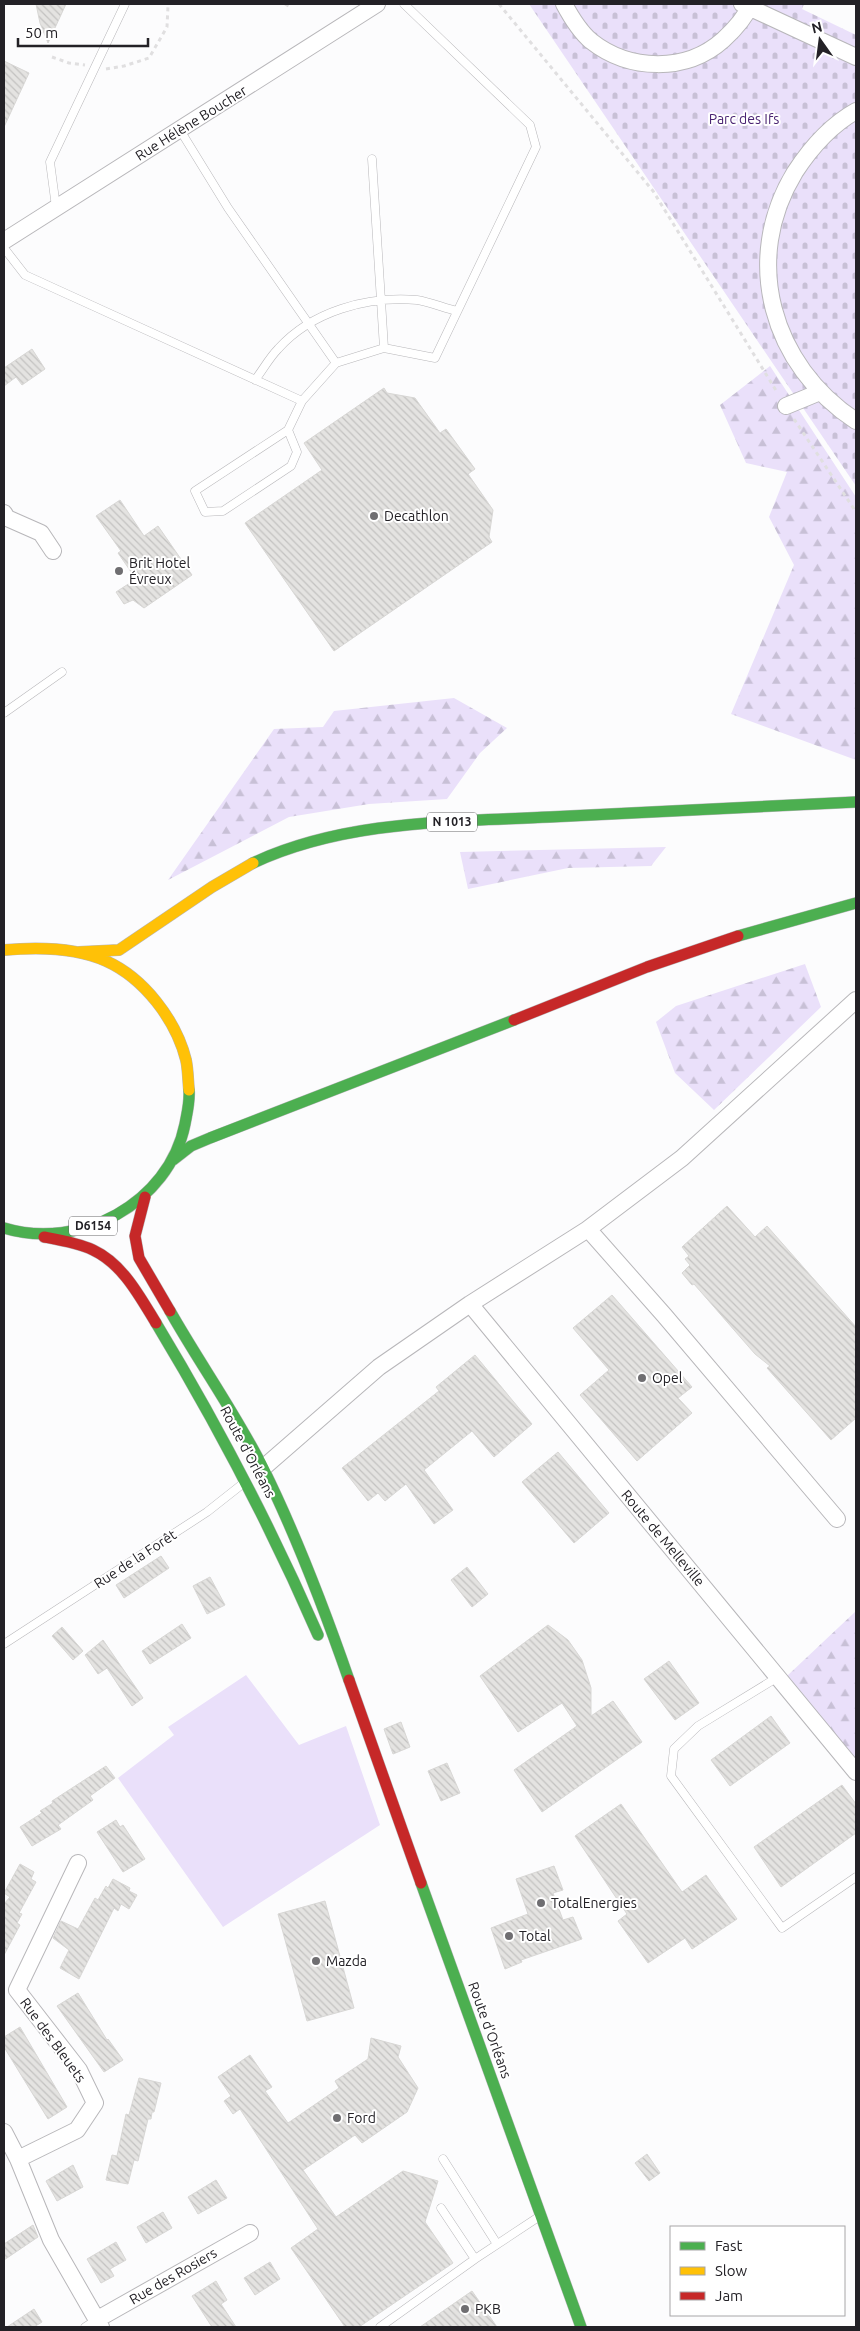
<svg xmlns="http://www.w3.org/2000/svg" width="860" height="2331" font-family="Ubuntu,sans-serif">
<defs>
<pattern id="forest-firs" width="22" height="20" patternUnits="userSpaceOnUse" patternTransform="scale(1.25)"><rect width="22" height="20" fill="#eae0fa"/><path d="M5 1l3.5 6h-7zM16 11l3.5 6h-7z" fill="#c8c0d6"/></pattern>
<pattern id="cemetery-stones" width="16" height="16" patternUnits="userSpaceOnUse" patternTransform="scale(1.25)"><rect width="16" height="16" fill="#eae0fa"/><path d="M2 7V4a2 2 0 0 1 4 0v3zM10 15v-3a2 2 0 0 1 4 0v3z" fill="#c8c0d6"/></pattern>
<pattern id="building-back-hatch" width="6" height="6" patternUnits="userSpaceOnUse" patternTransform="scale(1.25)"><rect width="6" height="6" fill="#e4e3e1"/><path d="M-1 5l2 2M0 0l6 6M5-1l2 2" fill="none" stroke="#c3c2c1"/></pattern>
</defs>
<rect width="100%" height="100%" fill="#fcfcfd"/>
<!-- green -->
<path fill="#eae0fa" d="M246,1675L299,1745L346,1726L380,1825L223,1927L118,1778L174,1735L168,1727Z"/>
<!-- forest -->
<path fill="url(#forest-firs)" d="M770,366L856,497V760L731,714L794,565L769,517L787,472L746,463L720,405Z
M454,698L507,728L480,753L447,799L369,804L289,817L168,880L274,729L323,727L334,711Z
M666,847L651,866L568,868L468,889L460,852Z
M805,964L821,1007L714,1110L675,1073L656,1022L676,1006Z
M856,1611V1759L787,1676Z"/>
<!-- cemetery -->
<path fill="url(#cemetery-stones)" d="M529,4H804L802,9L856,35V486Z"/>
<!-- building -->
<path fill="url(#building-back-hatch)" stroke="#d8d7d5" d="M36,4H66L48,43L40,23Z
M4,61L29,73L4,127Z
M32,349L45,369L22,385L16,377L4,386V368Z
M384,388L387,393L415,398L440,433L446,429L475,469L468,474L493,510L489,537L492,542L334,651L245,523L322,470L304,443Z
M120,500L144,536L158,526L192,575L144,608L133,600L124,604L116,592L136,579L118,553L121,551L96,516Z
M727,1206L755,1237L767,1226L856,1327V1418L831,1440L767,1368L770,1366L755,1354L694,1284L692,1285L682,1273L690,1265L685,1259L689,1256L682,1247Z
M612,1295L692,1387L678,1398L692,1413L637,1461L580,1395L609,1370L573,1328Z
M475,1355L532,1424L494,1457L472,1431L424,1470L453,1510L434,1524L406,1484L385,1501L378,1493L368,1501L342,1468L439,1391L436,1387Z
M558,1452L609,1513L574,1543L522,1482Z
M161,1556L169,1568L124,1598L116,1585Z
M467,1567L488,1594L472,1607L451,1580Z
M210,1577L225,1605L207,1614L193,1586Z
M182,1624L191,1638L150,1664L142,1651Z
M548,1625L568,1640L582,1660L591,1688V1716L613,1701L642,1742L542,1812L514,1770L577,1726L562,1703L518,1732L480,1676Z
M62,1627L83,1651L73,1660L52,1636Z
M103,1640L143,1698L132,1706L107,1668L98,1674L85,1655Z
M669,1661L699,1703L675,1720L644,1679Z
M771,1716L790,1743L730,1786L711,1760Z
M401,1722L410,1747L393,1754L384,1729Z
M447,1763L460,1793L441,1801L428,1771Z
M106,1766L115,1778L90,1796L93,1800L58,1825L61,1829L32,1846L20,1827L42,1813L40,1811L53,1803L52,1801Z
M842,1785L856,1804V1833L781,1887L754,1847Z
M621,1804L682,1892L706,1875L737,1919L692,1949L685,1938L648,1963L618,1921L627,1914L575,1836Z
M116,1820L120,1827L123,1825L145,1859L123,1872L97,1832Z
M20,1864L34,1872L31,1879L36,1882L19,1913L22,1914L17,1923L20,1925L4,1955V1904L10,1897L4,1893Z
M554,1866L563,1890L553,1893L563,1920L573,1917L582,1939L521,1960L522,1962L505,1969L491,1928L528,1914L516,1879Z
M113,1879L130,1888L129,1891L137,1895L129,1909L121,1904L118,1911L114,1908L79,1979L60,1968L69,1950L53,1938L61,1921L78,1929L95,1898L98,1900L106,1886L108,1888Z
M325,1901L354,2008L307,2021L278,1914Z
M78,1993L107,2040L108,2039L123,2060L104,2072L57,2006Z
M20,2027L67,2107L48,2119L4,2047V2037Z
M371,2038L401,2046L398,2057L418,2088L407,2112L362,2143L355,2135L303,2170L336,2217L403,2171L438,2181L425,2222L453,2263L359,2327H345L291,2248L318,2229L240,2109L233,2114L224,2101L231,2096L218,2077L250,2055L272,2087L265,2091L288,2123L339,2088L335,2081L368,2059Z
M139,2078L161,2083L154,2112H152L151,2119H148L138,2161L134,2160L128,2184L106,2180L112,2155L117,2156L126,2114L129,2115Z
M647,2154L660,2173L649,2181L635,2163Z
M73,2165L83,2187L57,2201L46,2181Z
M216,2180L227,2198L198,2214L188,2197Z
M163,2212L172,2228L146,2243L137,2227Z
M33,2225L38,2237L4,2260V2244Z
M116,2242L126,2260L110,2269L114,2276L101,2283L87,2259Z
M270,2262L280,2279L255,2295L244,2278Z
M216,2281L227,2300L221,2304L236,2327H212L192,2296Z
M472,2291L497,2327H420Z
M34,2309L42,2322L34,2327H7Z"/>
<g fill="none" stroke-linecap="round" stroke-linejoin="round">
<!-- lane casing -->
<g stroke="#b8b7ba" stroke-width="9">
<path id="lane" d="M372,159L384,348
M56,207L50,162L125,4
M4,248L25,275L302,401L336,363L228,208L180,130
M336,363L384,348L435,358L536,147L530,125L404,4
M255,380C263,370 269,358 278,349C312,311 367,296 417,300C430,302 444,308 457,311
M288,430L195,491L205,512L223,511L291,466L297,452L288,430L302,401
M4,713L62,672
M4,1644L207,1512L245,1482
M778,1677L698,1726L674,1749L671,1776L782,1928L856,1877
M443,2159L497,2244
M441,2208L475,2259
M85,2327L96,2320
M380,2327L475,2259L540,2216"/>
</g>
<!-- street casing -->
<g stroke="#b8b7ba" stroke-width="18">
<path id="street" d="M564,4C571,17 579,31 591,41C629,71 686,73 723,40C734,30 745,18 751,4
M742,4L856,57
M856,111C831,125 810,149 795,172C741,260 772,366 856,421
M4,241L377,4
M786,406L820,392
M4,513L7,518L41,533L53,551
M588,1229L682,1158L856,1000
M470,1304L856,1772
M263,1468L379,1367L470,1304L588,1229L664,1315L837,1519
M4,2132L18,2159L51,2240L101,2327
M18,2159L77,2130L95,2103L79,2070L17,1990L78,1863
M96,2320L250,2233"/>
</g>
<!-- fast casing -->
<g stroke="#b8b7ba" stroke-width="12">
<path id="fast" d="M253,863C345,820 451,822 550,817C652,812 754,807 856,802
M738,936L856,903
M173,1160L191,1146L210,1138L514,1020
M4,1228C79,1251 169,1204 185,1124C187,1113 190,1102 189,1090
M170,1311C200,1364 236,1414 263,1468C297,1537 324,1608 349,1680
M156,1323C217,1424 271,1527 318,1635
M421,1883L581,2327"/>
</g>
<!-- slow casing -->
<g stroke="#b8b7ba" stroke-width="12">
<path id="slow" d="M4,950C37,947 75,947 106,961C144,978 176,1020 186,1060C188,1069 188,1080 189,1090
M79,952L119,950L212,887L253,863"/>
</g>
<!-- jam casing -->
<g stroke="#b8b7ba" stroke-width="12">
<path id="jam" d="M514,1020L647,967L738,936
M145,1197L135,1236L139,1258L170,1311
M44,1237C60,1240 78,1243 93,1250C123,1264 140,1297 156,1323
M349,1680L421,1883"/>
</g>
<!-- path -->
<path stroke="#e0dfe0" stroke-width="3" stroke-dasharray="4 4" stroke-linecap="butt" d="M285,4L289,6L290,4
M499,4L653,191L777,392
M52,57L69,63L85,65
M106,69L124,66L149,58L167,27L168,6
M794,419L856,512"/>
<!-- lane -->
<use href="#lane" stroke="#fff" stroke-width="8"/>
<!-- street -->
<use href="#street" stroke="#fff" stroke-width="16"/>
<!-- fast -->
<use href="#fast" stroke="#4caf50" stroke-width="11"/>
<!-- slow -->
<use href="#slow" stroke="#ffc107" stroke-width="11"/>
<!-- jam -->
<use href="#jam" stroke="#c62828" stroke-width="11"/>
</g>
<!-- markers -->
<g fill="#6f6e71" stroke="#fff" stroke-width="2">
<circle cx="374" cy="516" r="5"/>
<circle cx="119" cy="571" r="5"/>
<circle cx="642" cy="1378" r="5"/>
<circle cx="541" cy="1903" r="5"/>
<circle cx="509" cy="1936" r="5"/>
<circle cx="316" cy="1961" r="5"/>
<circle cx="337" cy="2118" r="5"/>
<circle cx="465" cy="2309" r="5"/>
</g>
<g text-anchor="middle" stroke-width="4" stroke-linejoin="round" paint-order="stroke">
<!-- shield labels -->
<g fill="#fff" stroke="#656467" stroke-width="1">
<rect x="427" y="812.5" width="50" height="19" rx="4"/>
<rect x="69" y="1216.5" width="48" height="19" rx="4"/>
</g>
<g font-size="12" font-weight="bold" fill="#232126">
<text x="452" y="826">N 1013</text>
<text x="93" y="1230">D6154</text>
</g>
<!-- park labels -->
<g font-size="14" fill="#4a2472" stroke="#fff">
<text x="744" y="124">Parc des Ifs</text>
</g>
<!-- street labels -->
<g font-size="14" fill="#232126" stroke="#fff">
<text transform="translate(191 123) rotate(-32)" y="5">Rue Hélène Boucher</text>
<text transform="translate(248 1452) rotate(62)" y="5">Route d'Orléans</text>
<text transform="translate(663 1538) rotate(50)" y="5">Route de Melleville</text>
<text transform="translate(135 1559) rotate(-33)" y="5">Rue de la Forêt</text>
<text transform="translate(490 2030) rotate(70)" y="5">Route d'Orléans</text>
<text transform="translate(53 2040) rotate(54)" y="5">Rue des Bleuets</text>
<text transform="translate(173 2276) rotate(-30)" y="5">Rue des Rosiers</text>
</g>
<!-- poi labels -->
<g font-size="14" fill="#232126" stroke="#fff" text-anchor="start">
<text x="384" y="521">Decathlon</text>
<text x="129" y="568">Brit Hotel<tspan x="129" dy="16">Évreux</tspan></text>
<text x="652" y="1383">Opel</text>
<text x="551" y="1908">TotalEnergies</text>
<text x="519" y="1941">Total</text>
<text x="326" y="1966">Mazda</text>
<text x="347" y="2123">Ford</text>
<text x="475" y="2314">PKB</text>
</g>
</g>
<!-- border -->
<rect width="860" height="2331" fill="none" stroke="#232126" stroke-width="10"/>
<!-- legend -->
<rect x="670" y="2226" width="175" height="90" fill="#ffffff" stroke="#a7a6a8"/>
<rect x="680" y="2242" width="25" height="8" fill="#4caf50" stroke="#a7a6a8"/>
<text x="715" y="2251" font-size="15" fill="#232126">Fast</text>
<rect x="680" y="2267" width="25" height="8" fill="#ffc107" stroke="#a7a6a8"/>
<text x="715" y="2276" font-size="15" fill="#232126">Slow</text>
<rect x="680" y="2292" width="25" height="8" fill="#c62828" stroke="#a7a6a8"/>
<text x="715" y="2301" font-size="15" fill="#232126">Jam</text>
<!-- north arrow -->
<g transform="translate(820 40) rotate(346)" stroke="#ffffff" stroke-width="4" paint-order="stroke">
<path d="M0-4L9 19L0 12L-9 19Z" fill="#232126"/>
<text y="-8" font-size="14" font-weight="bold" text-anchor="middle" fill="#232126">N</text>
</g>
<!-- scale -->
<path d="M18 38v8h130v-8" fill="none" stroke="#232126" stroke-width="2.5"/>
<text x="25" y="38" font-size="15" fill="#232126" stroke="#ffffff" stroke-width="4" paint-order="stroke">50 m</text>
</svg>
